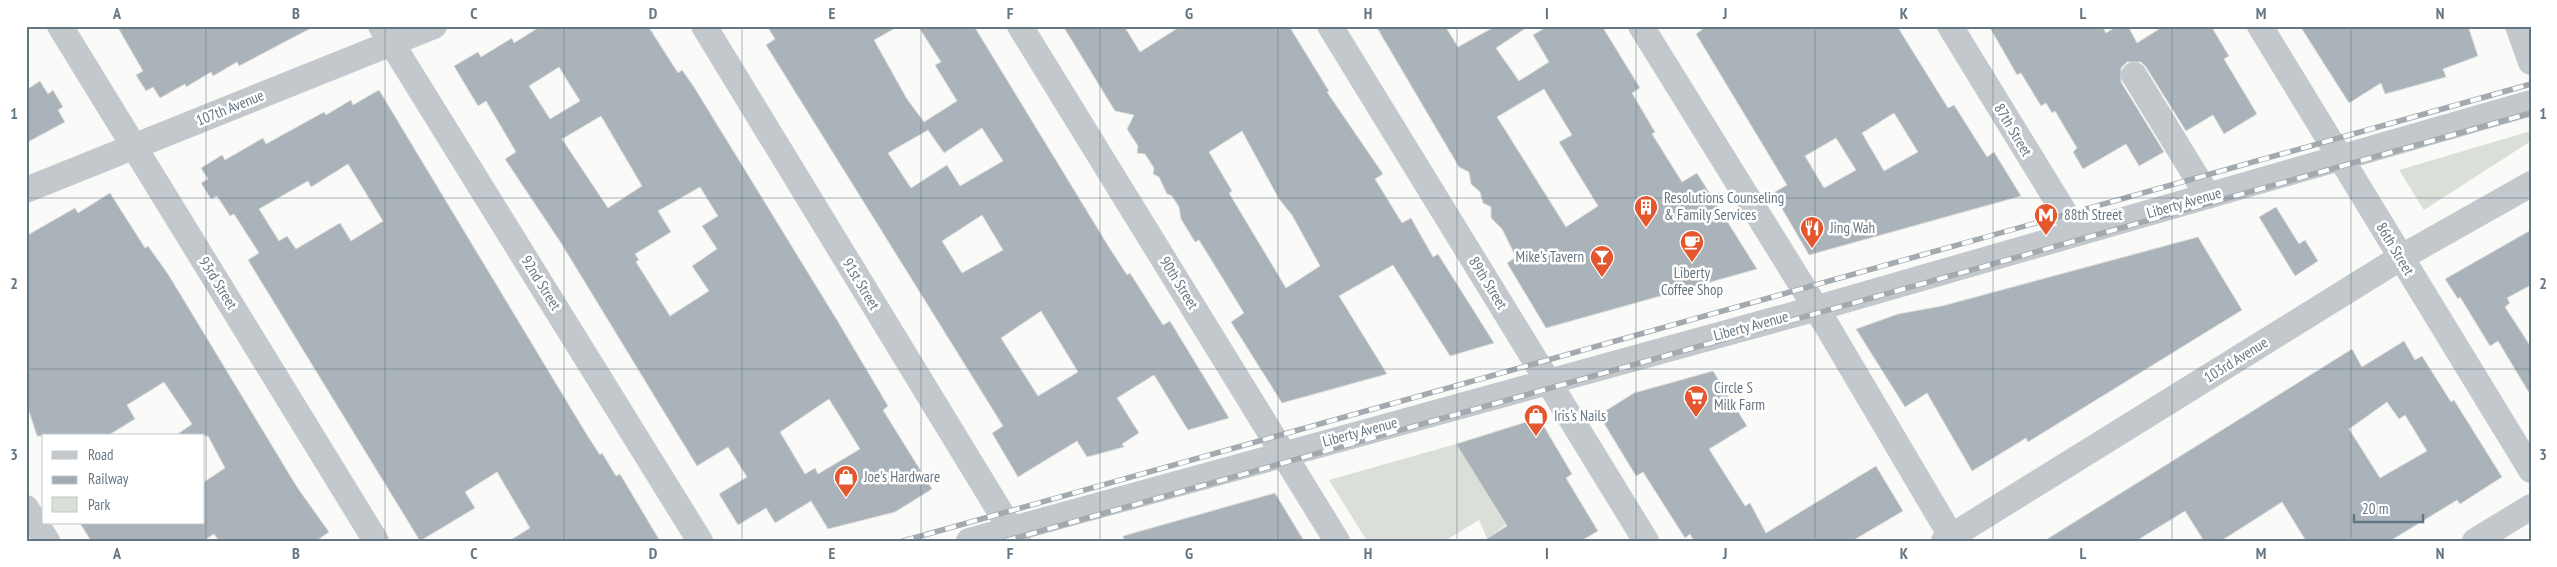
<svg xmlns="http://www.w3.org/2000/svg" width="2557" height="567" font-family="'PT Sans Narrow',sans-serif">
<rect width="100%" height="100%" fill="#fafaf8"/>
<!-- green -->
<path fill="#dadfd7" d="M2531,131V141L2424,210L2399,170Z
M1456,444L1506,525L1487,538L1479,520L1445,541H1367L1329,480Z"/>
<!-- building -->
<path fill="#aab3b9" stroke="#dcdcda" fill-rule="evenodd" d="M117,26H315L239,66L237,62L213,76L211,72L186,87L185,84L160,98L153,87L146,91L136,75L143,71Z
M541,26H648L678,73L682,70L694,87L837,320L888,406L883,410L932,489L895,512L828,529L811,501L775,523L766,508L738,525L719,494L747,477L728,447L697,466L561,243L505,159L516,152L486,101L478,106L454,66L478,52L481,57L512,38L514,43ZM559,67L580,101L550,119L529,86ZM601,116L642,186L608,208L562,139ZM700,187L718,216L702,226L717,249L692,266L709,291L670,316L636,262L639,260L635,254L671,232L658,211ZM829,399L860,449L818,474L815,468L805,474L780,432Z
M767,26H899L874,40L907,99L924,122L957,101L935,65L941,62L918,26H974L1107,244L1127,275L1130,273L1163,325L1170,321L1229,418L1188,430L1154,375L1117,398L1139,433L1122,444L1124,447L1087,457L1077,441L1018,477L992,433L1003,426L766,45L775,39ZM982,128L1003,161L960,186L947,165L911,188L888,153L928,130L944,153ZM982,215L1003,250L962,273L942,241ZM1041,311L1078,372L1038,396L1001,338Z
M1063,26H1124L1140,52L1181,26H1289L1329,91L1327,92L1383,174L1375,179L1402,223L1411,218L1433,257L1438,254L1494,343L1450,356L1393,265L1339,296L1387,374L1282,403L1231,322L1244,313L1199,240L1195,242L1181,219L1179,207L1172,196L1167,194L1159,177L1153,174L1154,168L1145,154L1137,153L1138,146L1127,129L1134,115L1115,111ZM1242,131L1279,199L1292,215L1320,266L1286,288L1229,193L1232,191L1209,152Z
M1376,26H1445L1458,47L1496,26H1529L1496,48L1519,81L1549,62L1533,35L1548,26H1602L1640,88L1632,93L1655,132L1652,134L1682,182L1697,173L1757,269L1546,328L1507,263L1516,257L1502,229L1491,218V207L1483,203L1480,192L1471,184L1469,172L1459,167ZM1544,89L1572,135L1559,142L1598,206L1566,227L1497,117Z
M1707,26H1897L1948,108L1954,105L1987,157L1994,152L2021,196L1809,255L1773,193L1787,185L1696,34ZM1894,113L1918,152L1884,171L1862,133ZM1836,138L1856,170L1824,188L1805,156Z
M1989,26H2102L2106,33L2117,26H2128L2137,43L2164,26H2211L2229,56L2224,59L2257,114L2224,134L2213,115L2186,131L2146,67L2141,62H2127L2121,68V82L2164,152L2139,166L2126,144L2083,169L2073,152L2077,148L2055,111L2052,113L2046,103L2041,106L2021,73L2017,75Z
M2300,26H2468L2478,56L2443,69L2446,77L2385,94L2381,83L2349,103Z
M40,81L48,94L53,90L63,107L58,110L65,122L26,143V90Z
M379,90L587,435L600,455L602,453L616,476L620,474L660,541H509L530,528L497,472L465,492L475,508L420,541L248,260L259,253L234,214L230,216L217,196L211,199L201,183L208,179L201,168L222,155L225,160L263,138L266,144L324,112L326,115L351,100L353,105ZM348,164L383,221L351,241L340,223L296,249L287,236L279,241L259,209L308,181L311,187Z
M110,193L145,248L148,246L168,274L297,487L329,532L316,541H219L214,534L203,541H91L80,523H204V482L225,468L208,436H175L192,424L164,382L127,405L135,419L107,436H37L26,402V236L75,208L78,213Z
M2276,207L2299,244L2305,240L2318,261L2295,276L2259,217Z
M2531,230V285L2507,298L2510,303L2505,307L2531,347V396L2498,341L2490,346L2460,297L2458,299L2445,279Z
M2198,237L2242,310L2028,442L2026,438L1972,471L1927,393L1905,407L1856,329L1898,314L1942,306Z
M2404,341L2415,360L2422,356L2451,402L2454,400L2502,477L2460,504L2457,500L2390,541H2306L2282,502L2221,541H2204L2185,511L2136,541H2044L2352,349L2362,367ZM2387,402L2399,419L2405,415L2427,451L2380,478L2349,429Z
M1713,371L1747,426L1709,449L1745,506L1750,503L1766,533L1876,466L1903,511L1852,541H1694L1690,534L1685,538L1643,472L1636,476L1599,415L1634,393Z
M1539,418L1572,474L1566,478L1598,531L1581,541H1483L1507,526L1456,444Z
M1275,493L1304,541H1124L1123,536Z"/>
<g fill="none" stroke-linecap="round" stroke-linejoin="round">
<!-- minor -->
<path stroke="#c3c8cc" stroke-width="26" d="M60,26L376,541
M381,26L700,541
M704,26L1018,541
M1020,26L1337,541
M1330,26L1646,541
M1641,26L1827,326L1954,541
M1950,26L2077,233
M2260,26L2531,470
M2518,26L2531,62
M2134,75L2208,196
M26,190L434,26
M26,508L47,541
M969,541L1814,309L2531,103
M1944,541L2400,258L2531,184
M2475,541L2531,507"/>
<!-- rail casing -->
<g stroke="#a2aab0" stroke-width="5.5">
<path id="rail" d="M903,541L2531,84
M1005,541L2531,113"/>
</g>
<!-- rail -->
<use href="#rail" stroke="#fff" stroke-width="4" stroke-dasharray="11" stroke-linecap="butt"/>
</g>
<!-- grid -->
<path fill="none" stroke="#657683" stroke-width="1" stroke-opacity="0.55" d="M206,26V541M385,26V541M564,26V541M742,26V541M921,26V541M1100,26V541M1278,26V541M1457,26V541M1636,26V541M1815,26V541M1993,26V541M2172,26V541M2351,26V541M26,198H2531M26,369H2531"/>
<!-- icons -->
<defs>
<g id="building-pin" transform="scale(1.25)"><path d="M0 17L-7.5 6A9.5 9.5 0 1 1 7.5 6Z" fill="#e4572e" stroke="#fff"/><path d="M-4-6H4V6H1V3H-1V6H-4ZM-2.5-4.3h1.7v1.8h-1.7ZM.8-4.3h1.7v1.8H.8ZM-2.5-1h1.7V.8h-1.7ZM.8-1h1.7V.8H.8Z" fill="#fff"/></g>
<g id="metro-pin" transform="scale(1.25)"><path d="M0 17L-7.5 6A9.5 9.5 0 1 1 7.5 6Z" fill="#e4572e" stroke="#fff"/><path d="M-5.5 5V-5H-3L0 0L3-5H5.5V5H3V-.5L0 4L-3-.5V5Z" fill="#fff"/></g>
<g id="restaurant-pin" transform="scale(1.25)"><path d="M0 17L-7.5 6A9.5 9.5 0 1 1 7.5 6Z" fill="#e4572e" stroke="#fff"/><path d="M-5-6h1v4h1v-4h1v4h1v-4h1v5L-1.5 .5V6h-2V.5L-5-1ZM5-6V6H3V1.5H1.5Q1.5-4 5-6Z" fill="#fff"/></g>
<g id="cafe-pin" transform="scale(1.25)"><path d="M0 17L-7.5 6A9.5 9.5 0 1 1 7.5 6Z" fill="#e4572e" stroke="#fff"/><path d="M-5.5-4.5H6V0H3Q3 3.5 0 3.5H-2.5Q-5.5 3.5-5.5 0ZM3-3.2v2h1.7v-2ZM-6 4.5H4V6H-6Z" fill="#fff"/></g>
<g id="bar-pin" transform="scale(1.25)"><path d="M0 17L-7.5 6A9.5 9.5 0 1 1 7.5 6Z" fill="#e4572e" stroke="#fff"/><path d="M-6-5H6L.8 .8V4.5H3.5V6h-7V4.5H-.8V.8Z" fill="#fff"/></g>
<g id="supermarket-pin" transform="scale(1.25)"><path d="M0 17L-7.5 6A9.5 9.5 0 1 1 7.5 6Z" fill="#e4572e" stroke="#fff"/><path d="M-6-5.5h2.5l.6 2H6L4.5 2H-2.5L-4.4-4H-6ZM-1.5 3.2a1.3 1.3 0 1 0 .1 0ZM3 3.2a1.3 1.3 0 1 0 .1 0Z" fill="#fff"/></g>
<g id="shop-pin" transform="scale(1.25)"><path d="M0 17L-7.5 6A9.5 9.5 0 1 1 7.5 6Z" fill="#e4572e" stroke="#fff"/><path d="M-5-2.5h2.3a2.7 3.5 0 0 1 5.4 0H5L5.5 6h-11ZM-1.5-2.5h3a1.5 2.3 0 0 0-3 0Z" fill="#fff"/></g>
</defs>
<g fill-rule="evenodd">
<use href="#building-pin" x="1646" y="207"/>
<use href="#metro-pin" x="2046" y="215"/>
<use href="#restaurant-pin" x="1812" y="228"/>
<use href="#cafe-pin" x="1692" y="242"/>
<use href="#bar-pin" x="1602" y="257"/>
<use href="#supermarket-pin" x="1696" y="397"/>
<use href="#shop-pin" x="1536" y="416"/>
<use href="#shop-pin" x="846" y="477"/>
</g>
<g text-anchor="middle" stroke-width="5" stroke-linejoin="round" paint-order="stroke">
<!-- street labels -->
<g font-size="15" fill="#657683" stroke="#fff">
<text transform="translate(230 108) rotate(-22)" y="5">107th Avenue</text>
<text transform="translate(2013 130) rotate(59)" y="5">87th Street</text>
<text transform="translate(2184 203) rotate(-16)" y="5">Liberty Avenue</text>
<text transform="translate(2395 249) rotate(59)" y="5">86th Street</text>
<text transform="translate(218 283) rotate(58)" y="5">93rd Street</text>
<text transform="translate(541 283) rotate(58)" y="5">92nd Street</text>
<text transform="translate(1179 283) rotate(58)" y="5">90th Street</text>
<text transform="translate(1488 283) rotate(58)" y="5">89th Street</text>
<text transform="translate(861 284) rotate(59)" y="5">91st Street</text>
<text transform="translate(1751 326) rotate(-15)" y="5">Liberty Avenue</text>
<text transform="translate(2236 360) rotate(-32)" y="5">103rd Avenue</text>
<text transform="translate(1360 432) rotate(-15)" y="5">Liberty Avenue</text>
</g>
<!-- poi labels -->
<g font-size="15" fill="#657683" stroke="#fff" text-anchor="start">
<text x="1664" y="203">Resolutions Counseling<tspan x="1664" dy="17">&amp; Family Services</tspan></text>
<text x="2064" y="220">88th Street</text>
<text x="1830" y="233">Jing Wah</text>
<text x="1584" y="262" text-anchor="end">Mike's Tavern</text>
<text x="1692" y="278" text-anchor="middle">Liberty<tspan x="1692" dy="17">Coffee Shop</tspan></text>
<text x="1714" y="393">Circle S<tspan x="1714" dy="17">Milk Farm</tspan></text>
<text x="1554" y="421">Iris's Nails</text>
<text x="864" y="482">Joe's Hardware</text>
</g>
</g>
<!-- border -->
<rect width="2557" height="567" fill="none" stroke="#ffffff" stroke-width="55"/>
<!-- legend -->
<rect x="42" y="434" width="162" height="90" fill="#ffffff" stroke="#c1c8cd"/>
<rect x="52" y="451" width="25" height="8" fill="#c3c8cc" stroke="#c1c8cd"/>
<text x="88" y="460" font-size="15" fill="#657683">Road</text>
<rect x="52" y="476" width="25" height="8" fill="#a2aab0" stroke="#c1c8cd"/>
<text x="88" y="484" font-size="15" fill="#657683">Railway</text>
<rect x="52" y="497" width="25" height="15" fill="#dadfd7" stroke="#c1c8cd"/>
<text x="88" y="510" font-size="15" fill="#657683">Park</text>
<!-- scale -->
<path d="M2354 514v8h69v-8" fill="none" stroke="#657683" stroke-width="2.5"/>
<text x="2362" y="514" font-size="15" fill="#657683" stroke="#ffffff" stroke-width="4" paint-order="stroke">20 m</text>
<rect x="28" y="28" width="2502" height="512" fill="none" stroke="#657683" stroke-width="2"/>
<g font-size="16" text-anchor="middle" font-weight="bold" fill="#657683">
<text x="117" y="19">A</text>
<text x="296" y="19">B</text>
<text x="474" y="19">C</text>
<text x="653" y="19">D</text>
<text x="832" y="19">E</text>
<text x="1010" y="19">F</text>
<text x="1189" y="19">G</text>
<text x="1368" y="19">H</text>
<text x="1547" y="19">I</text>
<text x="1725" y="19">J</text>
<text x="1904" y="19">K</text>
<text x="2083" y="19">L</text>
<text x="2261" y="19">M</text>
<text x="2440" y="19">N</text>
<text x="14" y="119">1</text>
<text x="2543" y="119">1</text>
<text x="14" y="289">2</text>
<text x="2543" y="289">2</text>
<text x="14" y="460">3</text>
<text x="2543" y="460">3</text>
<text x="117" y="559">A</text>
<text x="296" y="559">B</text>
<text x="474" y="559">C</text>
<text x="653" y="559">D</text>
<text x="832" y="559">E</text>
<text x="1010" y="559">F</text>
<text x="1189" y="559">G</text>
<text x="1368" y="559">H</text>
<text x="1547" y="559">I</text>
<text x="1725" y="559">J</text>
<text x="1904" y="559">K</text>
<text x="2083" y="559">L</text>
<text x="2261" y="559">M</text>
<text x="2440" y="559">N</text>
</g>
</svg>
